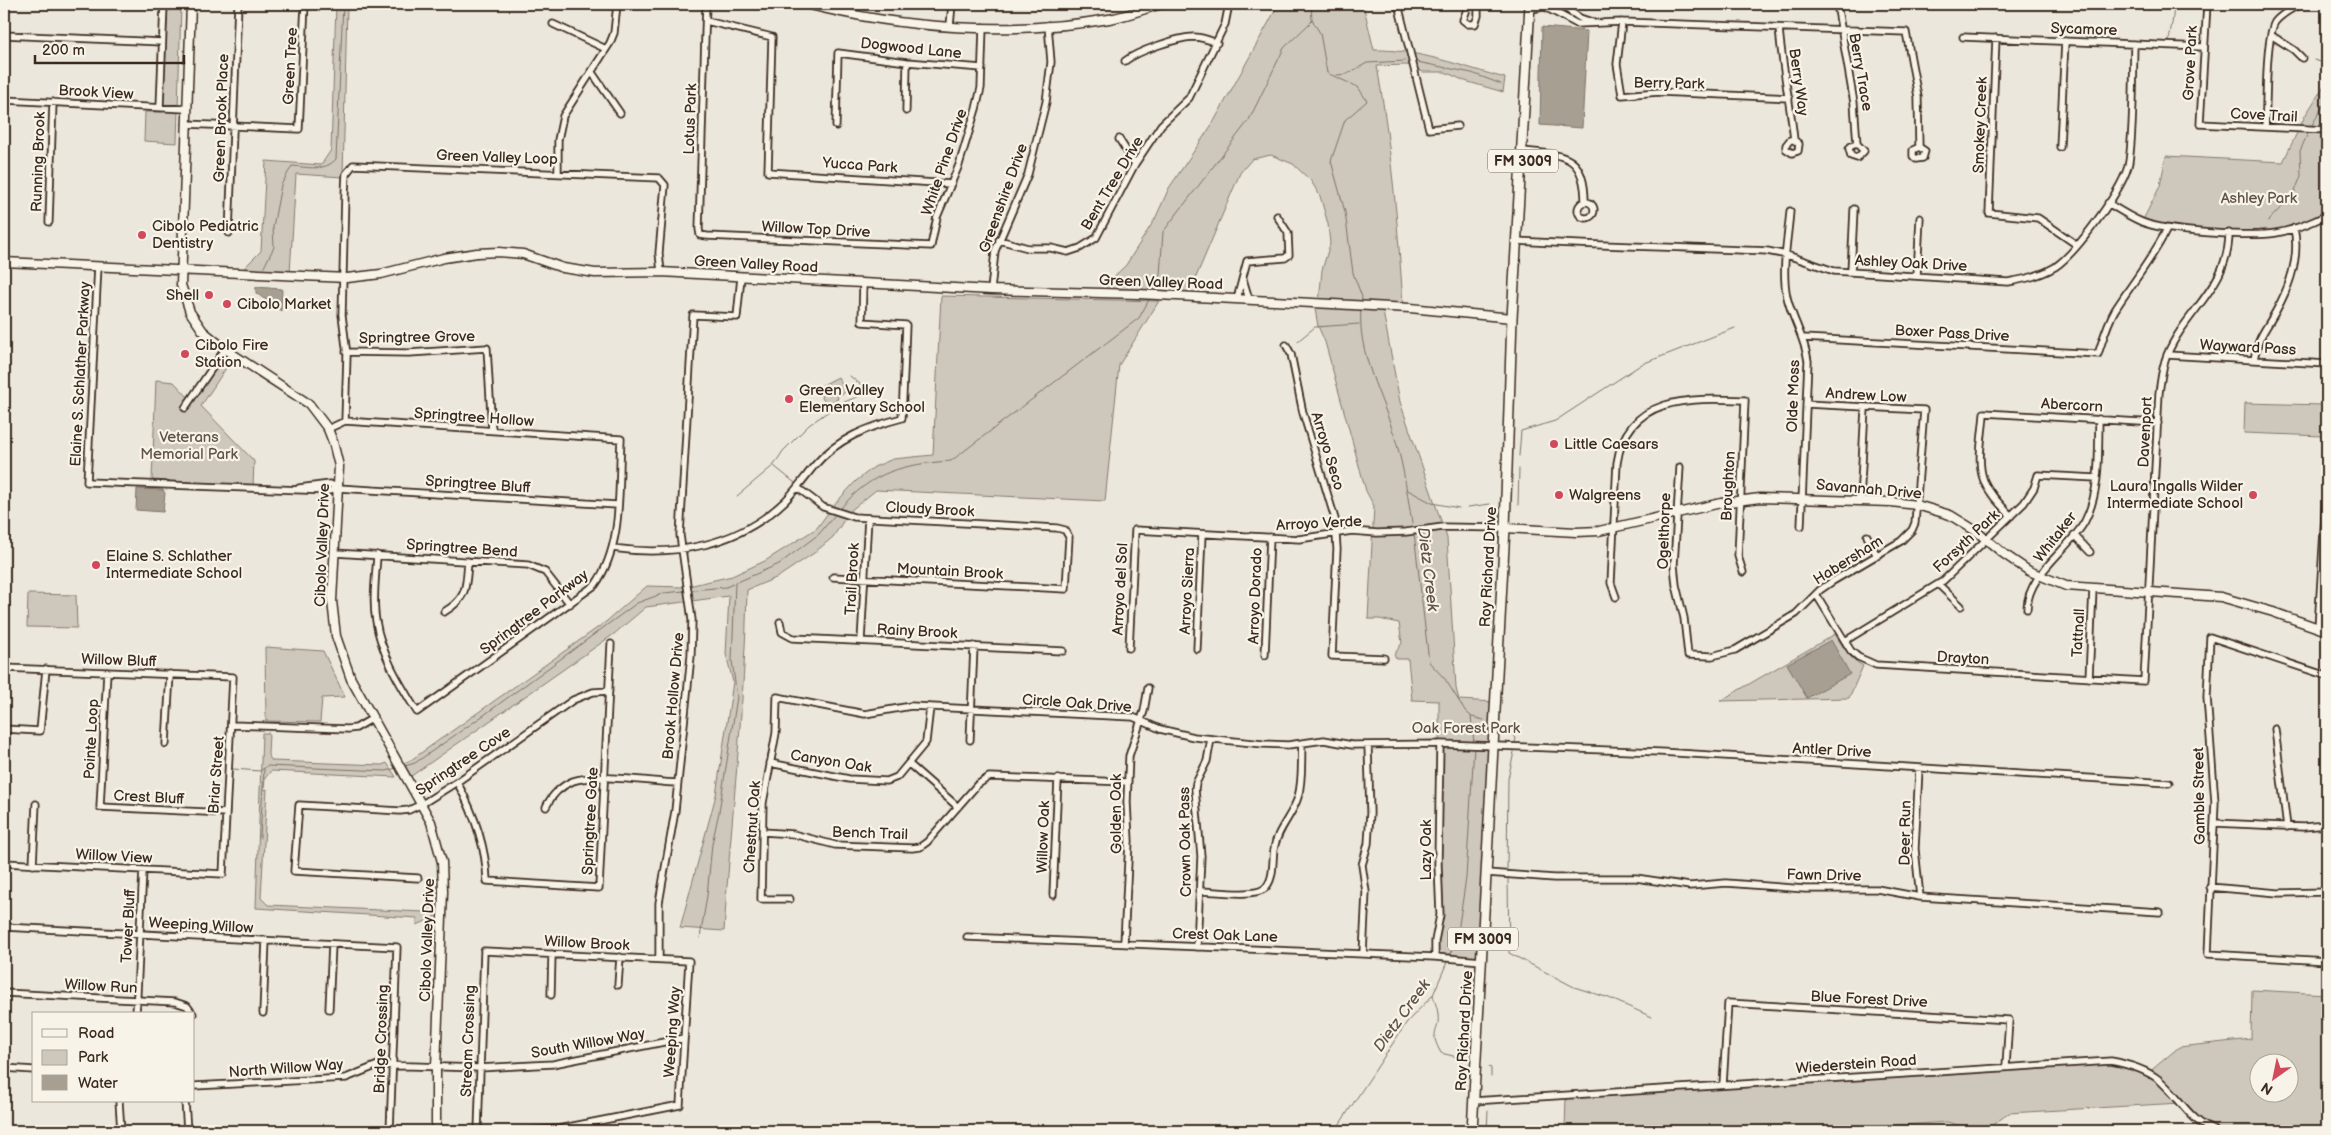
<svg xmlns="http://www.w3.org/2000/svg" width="2331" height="1135" font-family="'Balsamiq Sans',sans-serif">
<rect width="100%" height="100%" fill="#ece7dc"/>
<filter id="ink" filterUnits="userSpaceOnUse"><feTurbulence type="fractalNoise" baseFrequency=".02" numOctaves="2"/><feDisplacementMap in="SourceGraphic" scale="10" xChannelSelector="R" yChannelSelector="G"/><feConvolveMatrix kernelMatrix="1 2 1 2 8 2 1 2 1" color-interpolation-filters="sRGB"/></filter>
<g filter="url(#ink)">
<!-- green -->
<path fill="#cec8bc" stroke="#84796d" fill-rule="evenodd" d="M168,4H181L177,143L144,141L145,112H162Z
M336,4H347L343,177L296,174L290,273L243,269L261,251L266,161L321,165L331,150Z
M1275,4H1363L1374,50C1418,49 1463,67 1505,78L1503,92L1465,81L1445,72H1423L1407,65L1377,66C1391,145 1398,225 1403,305L1382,306L1400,402L1447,538L1456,688L1459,700L1495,702L1482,961L1435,957L1440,915L1439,701L1412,700L1408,659H1397L1394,655L1402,643L1399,623L1379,619H1368L1374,506L1366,491L1325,342L1318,326L1315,309L1319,303L1322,270L1330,244L1328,224L1320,196L1311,181L1293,164L1271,155L1252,159L1240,173L1188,296L1097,293L1126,265L1155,219L1169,188L1213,123L1275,11Z
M2327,81V215L2278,232L2181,230L2142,222L2160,186L2166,156L2283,162L2305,116Z
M941,296L1159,301L1119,365L1105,501L876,490L850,511L833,537L814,553L778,577L747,590C745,704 731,817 724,931L680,928L716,795L733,682L726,654L729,596L646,607L614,634L407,779L399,765L411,760L607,621L647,586L684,587L732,576L765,561L817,528L833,506L856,481L874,467L893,459L933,455Z
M218,353L230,362L201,406L254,461L253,486L152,480L156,380L174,382L189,398Z
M838,377L846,392L837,396L838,399L826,405L817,388Z
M2245,403L2324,405L2323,436L2244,433Z
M28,594L76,595L77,628L27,627Z
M1835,634C1843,647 1849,658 1863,666L1849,698L1720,701Z
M265,647L323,651L345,697L322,698L320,722L266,721Z
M262,733H269L268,755L272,761L382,765L387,763L396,777L271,771L265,778L264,790L267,789L261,898L268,905L424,912L435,904V917L417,925V918L256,908Z
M2252,990L2327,994V1131H2215L2180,1103L2009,1113L1987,1129V1131H1968L1965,1127L1947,1122L1812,1131H1565L1566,1095L2099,1060L2148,1073L2179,1047L2251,1039ZM2258,1062H2288V1092H2258Z"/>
<!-- water -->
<path fill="#a89f93" stroke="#7c7064" d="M1542,27L1587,31L1582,128L1540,125Z
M256,287L282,289L281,311L256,293Z
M137,489L163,490L165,493L163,512L136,510Z
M1831,640L1850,674L1807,698L1787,664Z"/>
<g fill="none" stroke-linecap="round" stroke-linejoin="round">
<!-- stream -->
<path stroke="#7c7064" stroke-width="1" d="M1311,4L1312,20L1320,33L1327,73L1358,87L1367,101L1345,120L1331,161L1345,212L1353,273L1362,297L1361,302
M2169,42C2170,30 2175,15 2173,4
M2314,60L2327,64
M1417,62L1472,73L1501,84
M1337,75L1347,74L1367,63L1405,61
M2312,125L2327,99
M2268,221L2294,194L2301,176L2300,151L2308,133
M264,267L274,247L273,227L281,185L292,166C307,167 325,172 336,159L343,4
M1155,287L1160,275L1163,232L1249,120L1284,48L1312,21
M1361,308C1357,354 1382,395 1395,438C1404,467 1408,499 1413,529
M1298,341L1315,327L1359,324
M1519,456L1521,431L1555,421L1642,364L1735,328
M774,466L795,483
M1406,489L1432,503L1459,508
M737,496L774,465L783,451L809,425L839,404L870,392L850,376
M1518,505L1519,469
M1468,507L1490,504
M840,509C872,471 904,464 951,461L1139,318L1150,298
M1414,533L1429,662L1445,679L1466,712L1471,716L1474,743
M692,590L726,587L779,564L819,534L834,516
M1472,717L1484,720
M1508,730L1516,738L1515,743
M405,766L415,763L484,715L637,603L664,593L684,591
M233,769L260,771L267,766L386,771L396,768
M260,838L264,769
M1507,872L1508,779L1514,752
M1508,878L1509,953L1574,987L1609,998L1652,1017
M700,938L707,896L712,844L719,812L737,697L732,661L735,583
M1449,956L1457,938L1466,878L1474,747
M1433,995C1434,1001 1438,1008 1438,1015C1440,1034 1428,1030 1441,1053L1457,1057L1464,1063
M1489,1067L1491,1068V1077
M1331,1131L1339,1125L1407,1022L1433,995L1448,960
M1487,1131L1488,1111"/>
<!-- street casing -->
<g stroke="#3b2a1e" stroke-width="9">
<path id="street" d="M706,4L699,229L700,235L707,236L931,246L937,217L959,165L976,109L981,88L983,27
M1398,4L1429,129L1458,126
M1469,4L1463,20L1468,24H1475L1478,16V4
M1559,4L1580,18L1592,22
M1837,4L1854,103L1857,144L1864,151L1857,158L1851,156L1849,149L1851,146L1857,144
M2207,4L2200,124L2327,130
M1530,9L1545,7L1577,24L1622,22L1906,32L1918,97L1919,147L1925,151L1923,158L1916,159L1913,156V150L1919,147
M706,21L772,37L768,172L951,184
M1622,22L1617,64L1622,95L1659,92L1789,98
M553,24L606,49
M950,26L952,4
M1779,28C1782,66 1790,102 1794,140L1799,144L1798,151L1792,153L1786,149V145L1790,140H1794
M4,35L162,42
M2271,35L2294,50L2302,58
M1963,37L2203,47
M1996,38L1989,213L2038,218L2077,245
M1125,61C1138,51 1176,38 1193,37C1202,37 1209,40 1217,43
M591,71L620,113
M4,100L186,109
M160,107L164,4
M906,111L907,62
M186,124L299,129L305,4
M836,126L838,53L907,62L982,68
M2265,127C2267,105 2265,39 2275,22C2281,14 2292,9 2300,4
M1119,139L1135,164
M2060,147L2065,41
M1523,151C1564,155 1585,154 1585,202
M558,172V140L563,116L610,43L614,33L617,4
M1578 210a8 8 0 1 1 16 0a8 8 0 1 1-16 0Z
M2108,203C2119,210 2130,217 2142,222C2167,232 2249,237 2276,233C2294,230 2311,223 2327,215
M1790,211C1788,238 1781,270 1787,297C1792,319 1805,338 1808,361L1801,526
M49,222L53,102
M229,233L238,4
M999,240L1028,248H1051L1068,252L1080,248L1096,238L1135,164L1161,125L1189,98L1225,24L1229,4
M1518,241C1601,246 1684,247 1767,251L1787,255L1834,271L2008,282C2025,279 2040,276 2055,267C2076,253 2125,187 2129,162C2134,125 2133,81 2134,44
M98,266L87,482L330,491L338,488
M1851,272L1854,209
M1917,276L1920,218
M1243,279L1249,299
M991,290L995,251L1028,174L1046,102L1051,62L1048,25
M1237,299L1247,261L1285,258L1289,255L1288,233L1277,216
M1803,338L2098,354C2103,339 2107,324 2115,310C2132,283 2153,258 2167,229
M1286,345L1291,354L1303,413L1335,519L1337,549L1332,656L1384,658
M346,352L409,353L487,348L492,431
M2167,355L2327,364
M2254,360C2258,336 2265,331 2276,311C2290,286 2300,256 2294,228
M185,408L225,349
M345,421L347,355L342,315L345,194L346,174L353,165L659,178L665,185L659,253L661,272
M328,429L345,421L621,439C618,487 624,545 595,585L417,712C400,684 381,654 376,621C372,600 376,576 377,555
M1680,467L1674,565L1676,585L1684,618L1688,655L1712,656L1735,650L1796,614L1820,590L1833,581L1901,541L1912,530L1915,523L1924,410L1806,404
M299,488L330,484L338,488L617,505
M798,488L823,507L854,517L1057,528L1065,530L1069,537L1066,589L833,577
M1860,501L1865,408
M2011,516C2001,505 1990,495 1984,481C1976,462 1983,434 1984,413L2158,423
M2074,535L2090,552
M1867,536L1877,556
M612,548C675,557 738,546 785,501C796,490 804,478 814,466C838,438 868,427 902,418L906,325L862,322L863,283
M335,553L528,565L545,572L570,604
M1938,584L1961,606
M1816,594L1851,651L1858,657L1876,665L2144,681L2159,393C2161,380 2162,367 2167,355C2186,310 2229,286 2229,233
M1616,597L1611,583L1617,463C1627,395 1691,398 1745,400L1738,556L1743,572
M2027,609C2027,574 2071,548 2085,521C2101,490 2098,452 2099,419
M444,612C468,598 466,586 468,561
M780,622L782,632L793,638L1063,651
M2318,628L2327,481
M861,641L868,518
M1845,641L1943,581L2024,503L2034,488L2038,475L2096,478
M1129,648L1135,530L1299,539L1352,531L1377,533L1406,532L1443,527L1505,528
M1197,649L1202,534
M1265,655L1270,537
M4,668L233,677L223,874L4,863
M107,672L100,807L226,813
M2327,676L2210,637L2207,697L2215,802L2208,954L2327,961
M2089,678L2093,589
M232,725L348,729L356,728L373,718
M4,729L40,731L46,669
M2275,729L2287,827
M970,740L974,646
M166,744L170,674
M770,763L849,779L887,781L897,777L926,742L930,707
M909,764L958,807
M1919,769L1915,849L1920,897
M457,782C474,813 486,845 487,881L599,888L611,644
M546,807C551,796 561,786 573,781C595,773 652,782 677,783
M2214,823L2303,827L2327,825
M763,832L793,834L835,845L912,848L920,847L927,842L977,785L989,777L1127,782
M33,865L36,804
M1487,873L1554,878H1636L1690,886L1726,883L1805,889H1877L1920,897L2160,912
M418,878L294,871L299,805L400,811L409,810L422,804L457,782L573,700L593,692L609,691
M2210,887L2278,893L2327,892
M1199,891C1214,891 1252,897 1264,889C1275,880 1272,861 1274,849C1277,829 1293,815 1298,797C1303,780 1301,761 1302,743
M1053,895L1058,779
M790,899H761L763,803L776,733L777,697L865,714L911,706L1133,717L1160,729L1194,737L1263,744L1288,745L1324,740L1352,745L1440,744L1660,752L2169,783
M4,927L397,947L390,1131
M967,937L1435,957L1482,961
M1124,943L1129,841L1127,802L1129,756L1144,711L1148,688
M1197,947L1201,856L1195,789L1196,783L1207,761L1211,739
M1363,954L1366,892L1362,865L1368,844L1370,813L1368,745
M1435,957V941L1440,915L1438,864L1440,744
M659,959V903L675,811L691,656L692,620L680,535L693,315L737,317L741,277
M618,985L620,957
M4,993L175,1002L187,1006L193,1014
M551,995L552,954
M329,1009L332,944
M263,1013L266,940
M136,1014L143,870
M4,1068L34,1070
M1723,1085L1728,1003L2009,1020L2006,1066
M194,1086L346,1078L378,1065L479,1068L553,1064L684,1038
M119,1101L121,1131
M185,1101L187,1131
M1473,1101L2111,1061C2127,1064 2145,1069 2158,1079C2179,1096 2189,1121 2215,1131
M478,1131L484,951L689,961L680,1105L558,1129L523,1131"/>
</g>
<!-- secondary casing -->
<g stroke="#3b2a1e" stroke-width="11">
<path id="secondary" d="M191,4L181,285L190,312L203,331L225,349L309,404L328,429L333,442L339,466L332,601L336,636L351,679L431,822L442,862L443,892L436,1067V1131
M806,4C903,29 1010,36 1109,19C1127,16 1144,9 1161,4
M4,262L347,278L381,274L444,258L477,253L499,252L523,254L563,268L595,273L661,272L991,290L1138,294L1410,308L1512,318
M1505,528L1576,532L1599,531L1721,503L1760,498L1891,502L1917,505L1950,515L1976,531L2004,554L2029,571L2066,586L2221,597L2273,612L2327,631"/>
</g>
<!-- primary casing -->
<g stroke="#3b2a1e" stroke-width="12">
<path id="primary" d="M1472,1131L1505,528L1512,318L1530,4"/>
</g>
<!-- street -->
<use href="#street" stroke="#f7f3e8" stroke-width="5.5"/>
<!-- secondary -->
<use href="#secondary" stroke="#f7f3e8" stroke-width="8"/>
<!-- primary -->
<use href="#primary" stroke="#f7f3e8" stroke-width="9"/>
</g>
</g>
<!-- markers -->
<g fill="#d1495b" stroke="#f7f3e8" stroke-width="2">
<circle cx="142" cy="235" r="5"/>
<circle cx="209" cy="295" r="5"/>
<circle cx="227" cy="304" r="5"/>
<circle cx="185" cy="354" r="5"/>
<circle cx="789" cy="399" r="5"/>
<circle cx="1554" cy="444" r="5"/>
<circle cx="1559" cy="495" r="5"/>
<circle cx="2253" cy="495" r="5"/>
<circle cx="96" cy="565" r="5"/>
</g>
<g text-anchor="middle" stroke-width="4.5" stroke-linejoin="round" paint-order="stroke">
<!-- shield labels -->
<g fill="#f7f3e8" stroke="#73665b" stroke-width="1">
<rect x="1488" y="149.5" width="70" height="23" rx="4"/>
<rect x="1448" y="927.5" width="70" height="23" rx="4"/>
</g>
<g font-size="14" font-weight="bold" fill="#3b2a1e">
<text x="1523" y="166">FM 3009</text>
<text x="1483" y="944">FM 3009</text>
</g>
<!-- street labels -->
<g font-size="15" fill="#3b2a1e" stroke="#f7f3e8">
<text transform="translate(2084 29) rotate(2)" y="5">Sycamore</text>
<text transform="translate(911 48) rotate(6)" y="5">Dogwood Lane</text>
<text transform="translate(2190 63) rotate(-87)" y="5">Grove Park</text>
<text transform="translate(290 66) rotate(-87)" y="5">Green Tree</text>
<text transform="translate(1861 72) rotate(80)" y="5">Berry Trace</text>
<text transform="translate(1799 82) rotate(82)" y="5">Berry Way</text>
<text transform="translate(1669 83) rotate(1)" y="5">Berry Park</text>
<text transform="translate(96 92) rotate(3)" y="5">Brook View</text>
<text transform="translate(2264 115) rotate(3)" y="5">Cove Trail</text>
<text transform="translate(221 118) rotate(-88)" y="5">Green Brook Place</text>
<text transform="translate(690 119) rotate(-88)" y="5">Lotus Park</text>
<text transform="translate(1980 125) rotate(-88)" y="5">Smokey Creek</text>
<text transform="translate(497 157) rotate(2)" y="5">Green Valley Loop</text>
<text transform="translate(38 162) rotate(-88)" y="5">Running Brook</text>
<text transform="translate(944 162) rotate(-71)" y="5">White Pine Drive</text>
<text transform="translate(860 165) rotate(4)" y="5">Yucca Park</text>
<text transform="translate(1112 183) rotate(-59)" y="5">Bent Tree Drive</text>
<text transform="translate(1003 198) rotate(-70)" y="5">Greenshire Drive</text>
<text transform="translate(816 229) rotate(3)" y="5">Willow Top Drive</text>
<text transform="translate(1911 263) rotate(3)" y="5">Ashley Oak Drive</text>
<text transform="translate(756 264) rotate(3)" y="5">Green Valley Road</text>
<text transform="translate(1161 282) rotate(2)" y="5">Green Valley Road</text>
<text transform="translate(1952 333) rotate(3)" y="5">Boxer Pass Drive</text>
<text transform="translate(417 337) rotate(-1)" y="5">Springtree Grove</text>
<text transform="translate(2248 347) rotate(3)" y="5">Wayward Pass</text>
<text transform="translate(80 374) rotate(-87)" y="5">Elaine S. Schlather Parkway</text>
<text transform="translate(1866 395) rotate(3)" y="5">Andrew Low</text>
<text transform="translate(1793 396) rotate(-88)" y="5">Olde Moss</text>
<text transform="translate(2072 405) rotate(3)" y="5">Abercorn</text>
<text transform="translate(474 417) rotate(4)" y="5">Springtree Hollow</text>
<text transform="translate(2145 432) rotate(-87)" y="5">Davenport</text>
<text transform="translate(1328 451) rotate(73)" y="5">Arroyo Seco</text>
<text transform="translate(478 484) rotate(4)" y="5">Springtree Bluff</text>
<text transform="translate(1728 486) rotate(-87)" y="5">Broughton</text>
<text transform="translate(1869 489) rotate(5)" y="5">Savannah Drive</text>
<text transform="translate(930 509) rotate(3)" y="5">Cloudy Brook</text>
<text transform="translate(1319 523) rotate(-3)" y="5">Arroyo Verde</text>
<text transform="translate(1664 531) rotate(-88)" y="5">Ogelthorpe</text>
<text transform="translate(2055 537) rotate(-52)" y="5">Whitaker</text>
<text transform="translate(1966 541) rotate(-43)" y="5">Forsyth Park</text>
<text transform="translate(322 545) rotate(-88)" y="5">Cibolo Valley Drive</text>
<text transform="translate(462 548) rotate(4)" y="5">Springtree Bend</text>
<text transform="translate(1848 560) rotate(-32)" y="5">Habersham</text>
<text transform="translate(1488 567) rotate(-87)" y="5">Roy Richard Drive</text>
<text transform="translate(950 571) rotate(3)" y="5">Mountain Brook</text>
<text transform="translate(852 579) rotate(-87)" y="5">Trail Brook</text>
<text transform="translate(1120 589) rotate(-87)" y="5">Arroyo del Sol</text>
<text transform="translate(1187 591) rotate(-87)" y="5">Arroyo Sierra</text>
<text transform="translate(1255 596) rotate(-88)" y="5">Arroyo Dorado</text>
<text transform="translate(534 612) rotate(-37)" y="5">Springtree Parkway</text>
<text transform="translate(917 631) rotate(3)" y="5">Rainy Brook</text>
<text transform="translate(2078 633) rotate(-87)" y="5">Tattnall</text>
<text transform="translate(1963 658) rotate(3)" y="5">Drayton</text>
<text transform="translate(119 660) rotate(2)" y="5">Willow Bluff</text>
<text transform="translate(673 696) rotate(-85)" y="5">Brook Hollow Drive</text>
<text transform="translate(1077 703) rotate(4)" y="5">Circle Oak Drive</text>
<text transform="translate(91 739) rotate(-87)" y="5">Pointe Loop</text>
<text transform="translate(1832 750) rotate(3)" y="5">Antler Drive</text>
<text transform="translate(463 761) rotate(-34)" y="5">Springtree Cove</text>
<text transform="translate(831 761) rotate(9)" y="5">Canyon Oak</text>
<text transform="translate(216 775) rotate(-86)" y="5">Briar Street</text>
<text transform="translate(2199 796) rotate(-91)" y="5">Gamble Street</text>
<text transform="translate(149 797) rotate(3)" y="5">Crest Bluff</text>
<text transform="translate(1116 814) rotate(-90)" y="5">Golden Oak</text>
<text transform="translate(590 821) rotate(-87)" y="5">Springtree Gate</text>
<text transform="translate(752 827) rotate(-86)" y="5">Chestnut Oak</text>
<text transform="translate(870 833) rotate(2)" y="5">Bench Trail</text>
<text transform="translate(1905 833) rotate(-89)" y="5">Deer Run</text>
<text transform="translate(1043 837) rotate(-88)" y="5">Willow Oak</text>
<text transform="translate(1185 842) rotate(-91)" y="5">Crown Oak Pass</text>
<text transform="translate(1426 850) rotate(-90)" y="5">Lazy Oak</text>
<text transform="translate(114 856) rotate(3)" y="5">Willow View</text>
<text transform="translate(1824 875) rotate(1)" y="5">Fawn Drive</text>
<text transform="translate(201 925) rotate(3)" y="5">Weeping Willow</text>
<text transform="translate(128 926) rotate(-87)" y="5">Tower Bluff</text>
<text transform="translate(1225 935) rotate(2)" y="5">Crest Oak Lane</text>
<text transform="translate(427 940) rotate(-88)" y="5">Cibolo Valley Drive</text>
<text transform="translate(587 943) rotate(3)" y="5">Willow Brook</text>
<text transform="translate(101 986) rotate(3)" y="5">Willow Run</text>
<text transform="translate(1869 999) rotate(3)" y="5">Blue Forest Drive</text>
<text transform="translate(1464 1031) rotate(-87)" y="5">Roy Richard Drive</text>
<text transform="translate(672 1032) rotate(-86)" y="5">Weeping Way</text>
<text transform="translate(381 1039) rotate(-88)" y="5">Bridge Crossing</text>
<text transform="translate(468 1041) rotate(-88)" y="5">Stream Crossing</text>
<text transform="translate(588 1043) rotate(-10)" y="5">South Willow Way</text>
<text transform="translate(1856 1064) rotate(-4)" y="5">Wiederstein Road</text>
<text transform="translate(286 1068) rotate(-4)" y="5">North Willow Way</text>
</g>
<!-- park labels -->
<g font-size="15" fill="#605246" stroke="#f7f3e8">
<text x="2259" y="203">Ashley Park</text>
<text x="189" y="442">Veterans<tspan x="189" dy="17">Memorial Park</tspan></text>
<text x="1466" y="733">Oak Forest Park</text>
</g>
<!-- poi labels -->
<g font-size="15" fill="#3b2a1e" stroke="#f7f3e8" text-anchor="start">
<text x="152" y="231">Cibolo Pediatric<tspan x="152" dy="17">Dentistry</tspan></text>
<text x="199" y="300" text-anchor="end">Shell</text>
<text x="237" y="309">Cibolo Market</text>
<text x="195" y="350">Cibolo Fire<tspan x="195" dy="17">Station</tspan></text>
<text x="799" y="395">Green Valley<tspan x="799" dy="17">Elementary School</tspan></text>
<text x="1564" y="449">Little Caesars</text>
<text x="2243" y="491" text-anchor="end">Laura Ingalls Wilder<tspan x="2243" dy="17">Intermediate School</tspan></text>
<text x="1569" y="500">Walgreens</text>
<text x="106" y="561">Elaine S. Schlather<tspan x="106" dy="17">Intermediate School</tspan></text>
</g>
<!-- water labels -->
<g font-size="16" font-style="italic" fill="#615347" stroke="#f7f3e8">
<text transform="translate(1429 569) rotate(83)" y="6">Dietz Creek</text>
<text transform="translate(1401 1015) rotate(-54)" y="6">Dietz Creek</text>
</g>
</g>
<!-- margin -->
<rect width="2331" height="1135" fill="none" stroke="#f7f3e8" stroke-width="20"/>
<rect x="10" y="10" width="2311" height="1115" fill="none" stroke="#3b2a1e" stroke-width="2" filter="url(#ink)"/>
<!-- legend -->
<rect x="32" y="1012" width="162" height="90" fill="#f7f3e8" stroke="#aca397"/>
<rect x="42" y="1029" width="25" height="8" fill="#f7f3e8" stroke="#aca397"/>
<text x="78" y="1038" font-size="15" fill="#3b2a1e">Road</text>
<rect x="42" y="1050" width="25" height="15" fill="#cec8bc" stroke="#aca397"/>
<text x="78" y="1062" font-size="15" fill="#3b2a1e">Park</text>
<rect x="42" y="1075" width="25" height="15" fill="#a89f93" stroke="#aca397"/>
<text x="78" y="1088" font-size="15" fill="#3b2a1e">Water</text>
<!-- north arrow -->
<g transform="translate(2274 1078) rotate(213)"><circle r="24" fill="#f7f3e8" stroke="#aca397"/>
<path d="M0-4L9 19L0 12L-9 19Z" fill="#d1495b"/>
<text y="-8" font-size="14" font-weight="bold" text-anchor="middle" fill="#3b2a1e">N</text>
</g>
<!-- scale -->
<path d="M35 55v8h149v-8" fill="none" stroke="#3b2a1e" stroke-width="2.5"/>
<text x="42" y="55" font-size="15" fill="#3b2a1e" stroke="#f7f3e8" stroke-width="4" paint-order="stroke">200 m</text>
</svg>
